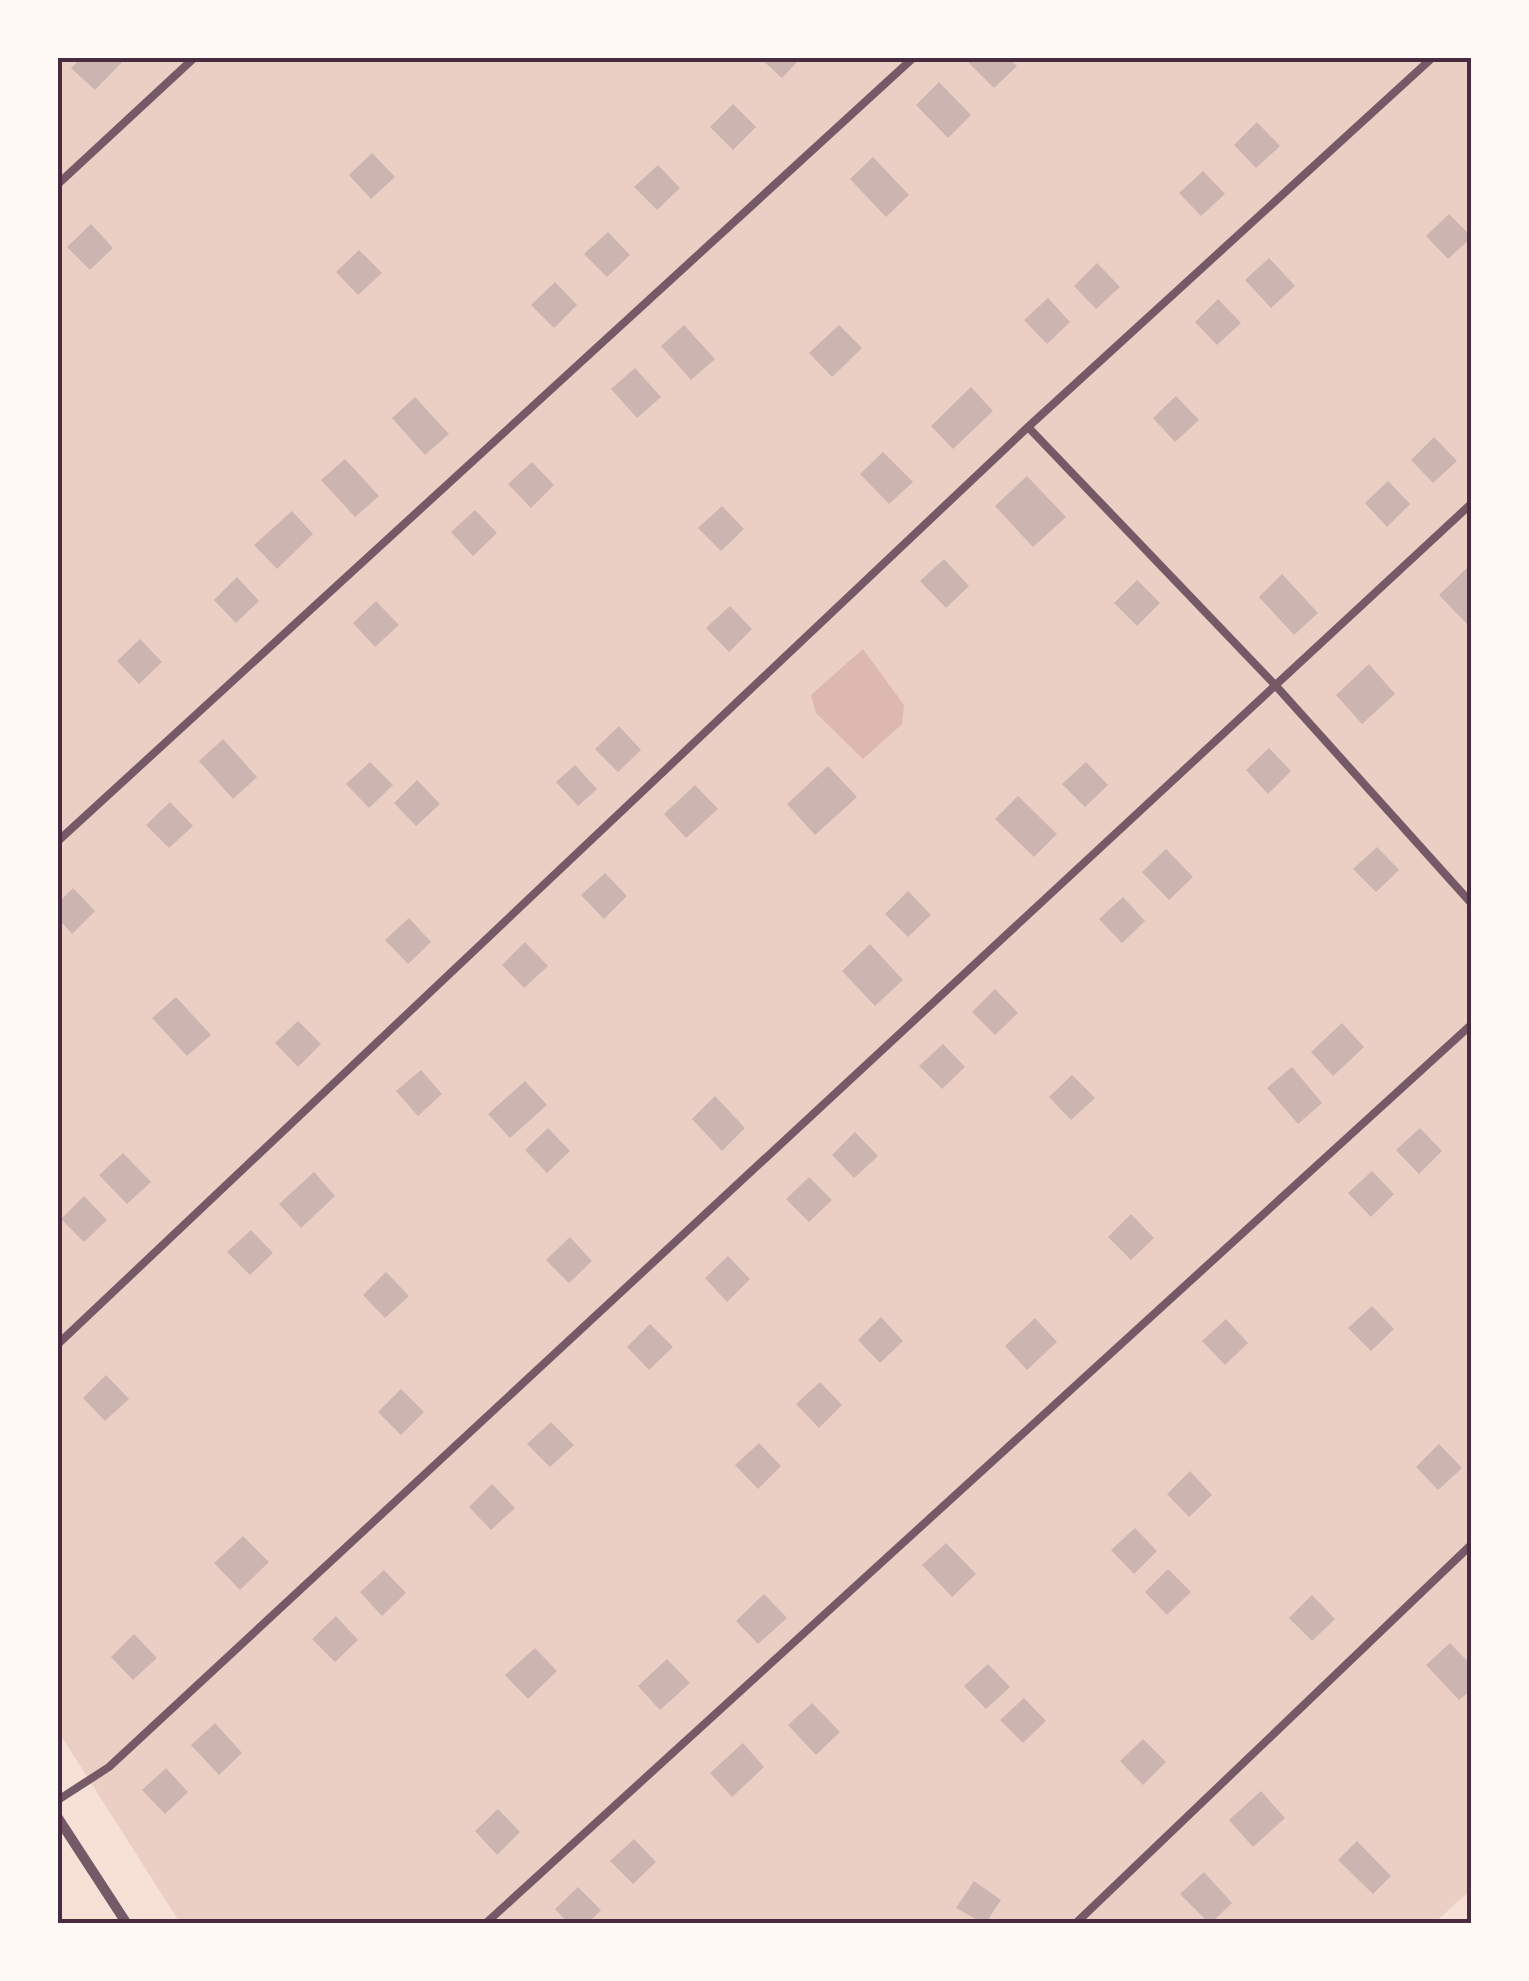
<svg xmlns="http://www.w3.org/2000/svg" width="1529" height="1981" font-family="Roboto,sans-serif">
<rect width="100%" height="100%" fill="#f7e1d7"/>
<!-- green -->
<path fill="#ebcfc5" d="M58,58H1471L1472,1889L1434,1923H180L58,1731Z"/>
<!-- water -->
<path fill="#dcb8b0" d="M863,649L904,705L902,724L863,759L816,713L811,695Z"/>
<!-- building -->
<path fill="#ccb4b1" d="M81,58H126L95,90L71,68Z
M760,58H801L782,78Z
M964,58H1009L1017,66L994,88Z
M939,82L971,115L948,138L916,105Z
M733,104L756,127L733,150L710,127Z
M1257,122L1280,146L1256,168L1234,145Z
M372,153L395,177L371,199L349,175Z
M873,157L909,195L886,217L850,179Z
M658,165L680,188L657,210L634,187Z
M1203,171L1225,194L1201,216L1179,193Z
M1449,214L1472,237L1448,259L1426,236Z
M91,224L113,248L90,270L67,247Z
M608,232L630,255L607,277L584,254Z
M359,250L382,273L358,295L336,272Z
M1269,258L1295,286L1271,308L1245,280Z
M1097,263L1120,287L1096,309L1074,286Z
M555,282L577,305L554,328L531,305Z
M1048,298L1070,322L1047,344L1024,320Z
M1218,299L1241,323L1217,345L1195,322Z
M684,325L715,359L691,380L661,346Z
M839,325L862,348L832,377L809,353Z
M635,368L661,397L637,418L611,389Z
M971,387L993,411L953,449L931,426Z
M1176,396L1199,420L1175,442L1153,418Z
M415,397L449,434L425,455L392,418Z
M1434,437L1457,461L1433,483L1411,460Z
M883,452L913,482L889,504L860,474Z
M345,459L379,496L355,517L321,480Z
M532,462L554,485L531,508L508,484Z
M1027,476L1066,517L1033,547L995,506Z
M1388,481L1410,504L1387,527L1365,503Z
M722,506L744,529L721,551L698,528Z
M475,510L497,533L473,556L451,532Z
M292,511L313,534L277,569L254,545Z
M944,559L969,586L946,608L920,581Z
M1467,568L1472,572L1470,627L1439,595Z
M1282,574L1318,613L1294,635L1259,597Z
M237,577L259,601L236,623L214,600Z
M1137,580L1160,603L1137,626L1114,603Z
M376,601L399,625L375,647L353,623Z
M730,606L752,629L729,652L706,628Z
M140,639L162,662L139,684L117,661Z
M1369,664L1395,694L1362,724L1336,695Z
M619,726L641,750L618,772L595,749Z
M223,739L257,777L233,799L199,761Z
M1269,748L1291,771L1268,794L1246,770Z
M370,762L393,785L369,808L346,784Z
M1086,762L1108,785L1085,807L1062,784Z
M575,765L597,789L578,806L556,782Z
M828,766L857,797L815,835L787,804Z
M417,780L440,804L416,826L394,803Z
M695,785L718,809L686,838L664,814Z
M1018,796L1057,834L1034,857L995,819Z
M170,802L193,826L169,848L146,825Z
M1377,847L1399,870L1376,892L1353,869Z
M1166,849L1193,877L1169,900L1142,872Z
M605,873L627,896L604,919L581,895Z
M73,888L95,911L72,934L58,918V903Z
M908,891L931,915L908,937L885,914Z
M1123,897L1145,921L1122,943L1099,919Z
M409,918L431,942L408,964L385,940Z
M525,942L548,966L524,988L502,965Z
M870,944L903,980L875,1006L842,971Z
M995,989L1018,1013L995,1035L972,1012Z
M176,997L211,1035L187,1056L152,1018Z
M298,1021L321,1044L298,1067L275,1043Z
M1342,1023L1364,1047L1333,1076L1311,1052Z
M943,1044L965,1067L942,1089L919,1066Z
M1292,1067L1322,1103L1298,1124L1267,1088Z
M421,1070L442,1094L418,1116L396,1091Z
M1072,1075L1095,1098L1071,1120L1049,1097Z
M525,1081L547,1105L510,1138L488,1114Z
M715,1096L745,1128L722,1151L692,1119Z
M548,1128L570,1151L547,1173L525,1150Z
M1420,1128L1442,1151L1419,1174L1396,1150Z
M855,1132L878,1156L854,1178L832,1155Z
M123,1153L151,1182L127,1204L99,1175Z
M1372,1171L1394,1194L1371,1217L1348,1193Z
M314,1172L335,1196L301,1228L279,1204Z
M809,1177L832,1200L809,1222L786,1199Z
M84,1196L107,1220L84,1242L61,1219Z
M1131,1214L1154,1238L1131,1260L1108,1237Z
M251,1230L273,1253L250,1275L227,1252Z
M570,1237L592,1261L569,1283L546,1260Z
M728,1256L750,1279L727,1302L705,1278Z
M386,1272L409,1296L385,1318L363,1295Z
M1372,1306L1394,1329L1371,1351L1348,1328Z
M881,1317L903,1341L880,1363L858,1340Z
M1035,1318L1057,1342L1027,1370L1005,1346Z
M1226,1319L1248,1343L1225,1365L1202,1341Z
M650,1324L673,1347L649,1370L627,1347Z
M106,1375L129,1399L105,1421L83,1398Z
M820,1382L842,1405L819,1428L796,1404Z
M401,1389L424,1412L401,1435L378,1412Z
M551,1422L574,1445L550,1467L527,1444Z
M759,1443L781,1466L758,1489L735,1465Z
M1439,1444L1462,1468L1438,1490L1416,1467Z
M1190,1471L1212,1495L1189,1517L1167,1494Z
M492,1484L515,1508L491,1530L469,1507Z
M1135,1528L1157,1551L1134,1574L1111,1550Z
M243,1536L269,1562L240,1590L214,1563Z
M946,1543L976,1574L952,1597L922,1565Z
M1168,1569L1191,1592L1167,1615L1145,1592Z
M384,1570L406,1593L382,1616L360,1592Z
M764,1594L787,1618L758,1644L736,1621Z
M1312,1595L1335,1619L1312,1641L1289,1618Z
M336,1616L358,1640L335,1662L312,1639Z
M134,1634L157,1658L133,1680L111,1657Z
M1450,1643L1472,1666V1689L1459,1700L1426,1665Z
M535,1648L557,1671L528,1699L505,1675Z
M667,1659L690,1683L660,1710L638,1686Z
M988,1664L1010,1687L986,1709L964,1686Z
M1024,1698L1046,1721L1023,1743L1000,1720Z
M812,1703L840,1732L816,1755L788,1725Z
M215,1723L242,1753L219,1775L191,1745Z
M1143,1739L1166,1762L1143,1785L1120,1761Z
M743,1743L764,1767L732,1797L710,1773Z
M166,1768L188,1792L165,1814L142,1790Z
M1261,1791L1285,1818L1253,1847L1229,1820Z
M498,1809L520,1832L497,1855L475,1831Z
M634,1839L656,1862L633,1884L610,1861Z
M1357,1841L1391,1876L1373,1894L1338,1860Z
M1204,1872L1232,1903L1210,1924L1180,1894Z
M974,1881L1001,1900L985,1924L956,1908Z
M578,1887L601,1910L587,1924H569L555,1909Z"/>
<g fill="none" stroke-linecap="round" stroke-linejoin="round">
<!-- service -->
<path stroke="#755966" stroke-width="8" d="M58,184L194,58
M1028,427L1276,686L1472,904
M58,841L913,58
M58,1344L1028,427L1432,58
M58,1800L109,1767L1472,503
M485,1924L1472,1024
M1075,1924L1472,1544"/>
<!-- minor -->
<path stroke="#755966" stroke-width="10" d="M58,1818L127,1924"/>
</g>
<!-- border -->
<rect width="1529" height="1981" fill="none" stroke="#fffaf5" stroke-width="120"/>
<rect x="60" y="60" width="1409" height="1861" fill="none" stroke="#4a2c40" stroke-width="4"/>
</svg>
